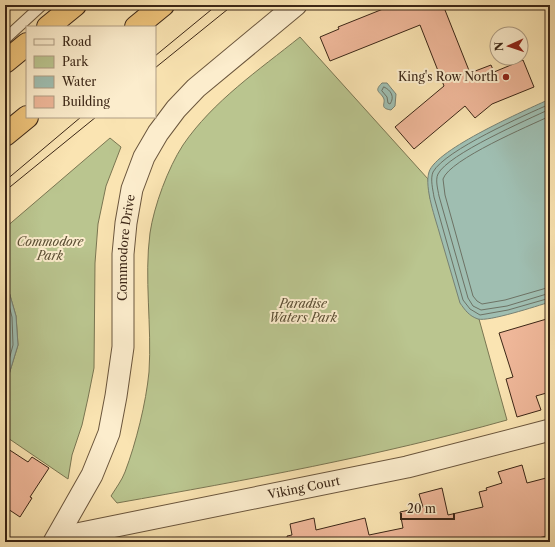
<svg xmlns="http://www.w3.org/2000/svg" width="555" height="547" font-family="'Libre Caslon Text',serif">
<rect width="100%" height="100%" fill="#fae4b2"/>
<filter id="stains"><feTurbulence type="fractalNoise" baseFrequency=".005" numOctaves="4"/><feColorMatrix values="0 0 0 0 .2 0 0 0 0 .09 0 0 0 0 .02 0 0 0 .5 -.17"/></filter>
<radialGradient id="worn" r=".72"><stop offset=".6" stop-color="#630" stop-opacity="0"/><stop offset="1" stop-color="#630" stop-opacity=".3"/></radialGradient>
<!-- green -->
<path fill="#bac58f" stroke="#7a7652" d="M300,37L428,179L430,198L467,312L479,319L507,420C379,456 247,480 117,503L111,496C116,488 122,480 125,472C136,443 146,403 149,372C152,326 144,278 150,233C154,206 168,168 183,145C213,101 259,70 300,37Z
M110,138L121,147L106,186L98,224L95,263L94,368L88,398L82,425L72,455L68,479L5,436V385L7,381L18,345L16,316L5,278V228Z"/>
<!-- water -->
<path fill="#9fbeb1" stroke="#778173" d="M382,83H387L396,94L395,106L391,110C378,108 387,103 383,97C379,91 374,91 382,83Z
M550,99V302C537,306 488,322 478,319C469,316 465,310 460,303C453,280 447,258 440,235C436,220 424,188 429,172C436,149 526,110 550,99Z
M5,278L16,316L18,345L7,381L5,385Z"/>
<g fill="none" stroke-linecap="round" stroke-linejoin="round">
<!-- shore -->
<path stroke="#6d7264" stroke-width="1" d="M384,87C391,90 395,97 390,104L388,103L387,97L382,91Z
M550,104C525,115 445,150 433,172C430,179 433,190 434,197L463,300L470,309L480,315L508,310L550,298
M550,109C527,120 448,154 438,174C435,180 438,190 439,196L468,298L473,306L481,310L507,306L550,293
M550,116C529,126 450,159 443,179L445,195L473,296L477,301L482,304L505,300L550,287
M5,290L12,317L13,345L5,375
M5,311C9,326 9,341 5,356"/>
</g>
<!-- building -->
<path fill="#efb799" stroke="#3b2616" d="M393,5H443L470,73L491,65L494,72L523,60L534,87L492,104L475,118L465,106L414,149L395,127L444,86L420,25L330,61L320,37L339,29L338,27Z
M550,318V392L536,396L541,410L517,417L506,379L513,377L499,333Z
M5,447L28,462L32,457L49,468L30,497L32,498L20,517L5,507Z
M522,465L527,483L550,477V535L524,542H288L287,536L292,535L290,524L314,518L316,530L365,518L369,535L403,528L400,512L423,507L419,494L442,488L448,515L483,507L479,492L487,490L486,488L502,483L498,472Z"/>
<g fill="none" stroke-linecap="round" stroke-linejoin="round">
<!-- lane casing -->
<g stroke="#6b563d" stroke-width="12">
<path id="lane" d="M5,39L42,5"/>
</g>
<!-- street casing -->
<g stroke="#6b563d" stroke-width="23">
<g id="street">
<path id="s1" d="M57,538L407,467L550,430"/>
<path id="s2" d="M54,542L92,475L109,433L116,396L123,347V254L126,223L132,189L144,157L158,133L176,109L196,88L296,5"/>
</g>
</g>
<!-- highway casing -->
<g stroke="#3b2616" stroke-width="24">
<path id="highway" d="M48,27L75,5
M136,27L163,5
M5,62L27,44
M5,135L27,117"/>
</g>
<!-- lane -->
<use href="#lane" stroke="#fcedcd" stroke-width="10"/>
<!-- street -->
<use href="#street" stroke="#fcedcd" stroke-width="21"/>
<!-- highway -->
<use href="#highway" stroke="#edc279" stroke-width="22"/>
<!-- tram -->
<path stroke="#3b2616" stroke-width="1" d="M155,56L217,5
M155,68L233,5
M5,181L81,117
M5,191L96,117"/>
</g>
<!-- markers -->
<circle fill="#8f2418" stroke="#fcedcd" stroke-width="1.5" cx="506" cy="77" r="4"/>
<g text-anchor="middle" stroke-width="4" stroke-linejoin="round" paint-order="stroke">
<!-- poi labels -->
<g font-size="12" fill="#3b2616" stroke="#fcedcd" text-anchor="end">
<text x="498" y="81">King's Row North</text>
</g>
<!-- park labels -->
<g font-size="12" font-style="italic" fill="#5b4e34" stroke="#fcedcd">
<text x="50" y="246">Commodore<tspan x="50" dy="14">Park</tspan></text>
<text x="303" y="308">Paradise<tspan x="303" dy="14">Waters Park</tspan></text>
</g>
<!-- street labels -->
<g font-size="12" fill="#3b2616" stroke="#fcedcd">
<text dy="4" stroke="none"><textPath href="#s2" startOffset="309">Commodore Drive</textPath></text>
<text dy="4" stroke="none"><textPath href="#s1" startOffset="252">Viking Court</textPath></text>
</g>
</g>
<!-- margin -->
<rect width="555" height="547" fill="none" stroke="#fae4b2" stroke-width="20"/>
<rect x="6" y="6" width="543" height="535" fill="none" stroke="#3b2616" stroke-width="2"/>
<rect x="10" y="10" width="535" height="527" fill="none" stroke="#3b2616"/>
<!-- legend -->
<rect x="26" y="26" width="130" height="92" fill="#fcedcd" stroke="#af9d84"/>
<rect x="34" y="39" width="20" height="6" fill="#fcedcd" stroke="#af9d84"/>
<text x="62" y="46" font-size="12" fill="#3b2616">Road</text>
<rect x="34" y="56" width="20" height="12" fill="#bac58f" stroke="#af9d84"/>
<text x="62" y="66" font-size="12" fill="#3b2616">Park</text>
<rect x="34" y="76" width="20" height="12" fill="#9fbeb1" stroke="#af9d84"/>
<text x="62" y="86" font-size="12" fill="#3b2616">Water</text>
<rect x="34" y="96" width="20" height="12" fill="#efb799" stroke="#af9d84"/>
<text x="62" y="106" font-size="12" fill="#3b2616">Building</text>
<!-- north arrow -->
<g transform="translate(509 46) rotate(267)"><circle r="19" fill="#fcedcd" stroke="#af9d84"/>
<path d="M0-3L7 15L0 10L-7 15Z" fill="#8f2418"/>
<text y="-6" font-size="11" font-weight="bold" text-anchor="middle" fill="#3b2616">N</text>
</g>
<!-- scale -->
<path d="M401 513v6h53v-6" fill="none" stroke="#3b2616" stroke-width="2"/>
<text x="407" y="513" font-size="12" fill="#3b2616" stroke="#fcedcd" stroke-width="3" paint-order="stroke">20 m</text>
<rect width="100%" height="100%" filter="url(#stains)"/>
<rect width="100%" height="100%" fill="url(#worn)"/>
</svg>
